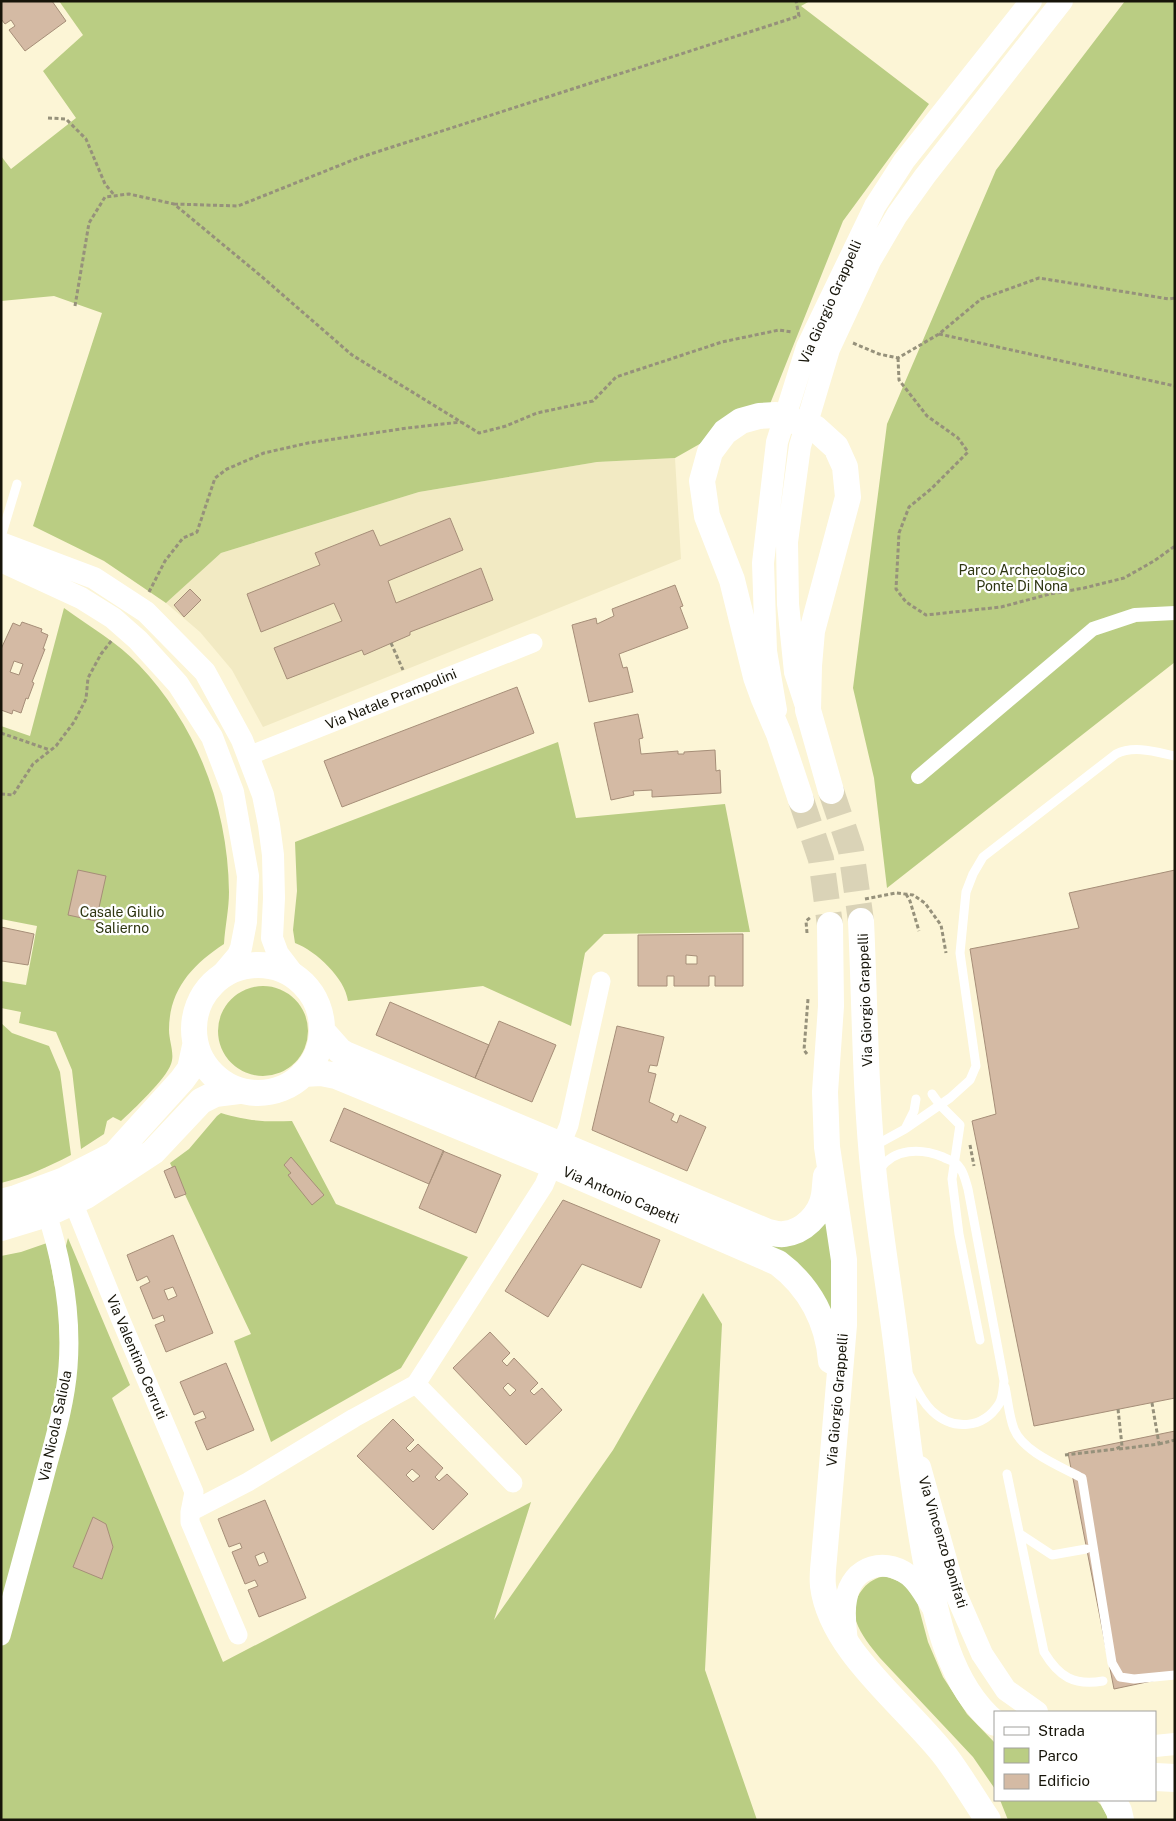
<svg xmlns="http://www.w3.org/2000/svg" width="1176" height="1821" font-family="'Public Sans',sans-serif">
<rect width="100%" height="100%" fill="#fcf5d6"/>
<!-- built -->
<path fill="#f2eac3" d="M675,458L681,559L263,727L232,670L200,632L166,603L221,553L419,492L597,462Z"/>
<!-- green -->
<path fill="#bacd83" d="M59,1H810L801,6L929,104L843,221L770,404L675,458L597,462L419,492L221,553L166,603L104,561L33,526L102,313L54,296L1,301V156L11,169L76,118L43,71L83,35Z
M1125,1H1175V662L887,888L874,778L853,688L887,424L996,170Z
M64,608C89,626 118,643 139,665C197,726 228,807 229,892C229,909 225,927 224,944C192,965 169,990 169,1030C169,1041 175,1054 171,1064C166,1079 133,1110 121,1121L113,1117L107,1121L104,1134L81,1149L72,1070L56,1032L19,1023L21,1012L1,1008V981L26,985L37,926L1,919V726L30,736Z
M558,742L576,818L725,804L750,932L604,934L585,953L571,1026L483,986L348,1001C345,978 316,951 295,943L293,930L297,891L295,842Z
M218 1031a45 45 0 1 1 90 0a45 45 0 1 1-90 0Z
M1,1023L12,1033L49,1046L60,1072L71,1155C48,1167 26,1177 1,1183Z
M221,1113C248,1121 264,1122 292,1121L336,1204L468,1257L401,1368L271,1442L234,1341L251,1334L170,1163L189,1149L217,1116Z
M828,1212L836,1317L764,1242Z
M68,1238L130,1385L112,1398L223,1662L531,1502L494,1620L613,1450L703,1293L722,1324L705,1670L757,1820H1V1256L21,1252L47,1243L55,1287Z
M885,1576L903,1583L917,1601L928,1642L943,1677L967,1714L995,1743V1789L973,1757L880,1658C871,1647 861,1635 856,1621C850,1600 865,1579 885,1576Z
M1000,1800H1096L1102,1806L1109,1820H1008Z"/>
<!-- building -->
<path fill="#d4baa4" stroke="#a68e78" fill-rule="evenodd" d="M1,1H52L66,21L25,51L9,30L15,26L11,20L5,24L1,19Z
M450,518L463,550L388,581L396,603L481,568L493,600L410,632V635L364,655L362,650L287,679L274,648L342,621L334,603L261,632L247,594L320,565L315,553L373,530L380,546Z
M675,585L683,606L680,607L688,628L619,654L623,668L627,667L633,692L589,702L572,625L596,618L597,624L614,616L612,609Z
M190,589L201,600L184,617L174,605Z
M22,622L42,629L41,632L48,635L43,649H45L32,682L34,683L28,699L26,698L21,713L13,710L12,714L1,710V649L13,623L20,626ZM14,661L23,664L19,675L10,672Z
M517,687L534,733L342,807L324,761Z
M638,714L643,738L639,739L641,754L678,751V754H684V752L715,750L716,771L720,770L721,793L652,797V790L633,791L634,795L611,800L594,723Z
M78,870L106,876L96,921L68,915Z
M1175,870V1398L1034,1426L972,1121L996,1114L970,949L1079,928L1069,893Z
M1,927L34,934L28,965L2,961L1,964Z
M743,934V986H715V976H709V986H674V976H667V986H638V935ZM686,955L697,956V964H686Z
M390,1002L489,1045L475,1078L376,1035Z
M499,1021L556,1045L532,1102L475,1078Z
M617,1026L664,1037L657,1066L650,1065L648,1072L656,1074L649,1102L674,1114L671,1120L677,1123L680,1115L706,1127L687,1171L592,1130Z
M344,1108L444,1151L429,1184L330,1141Z
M443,1151L501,1175L476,1233L419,1208Z
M291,1157L324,1195L312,1205L288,1175L291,1173L284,1165Z
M175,1166L186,1194L175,1198L164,1171Z
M563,1200L660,1240L641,1288L582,1264L548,1317L505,1291Z
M173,1235L213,1333L166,1352L155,1325L165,1321L163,1315L153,1319L140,1287L150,1282L147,1276L137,1281L127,1255ZM173,1287L177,1296L168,1300L164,1290Z
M490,1332L510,1353L502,1361L507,1366L514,1358L538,1383L530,1391L534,1395L542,1388L562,1410L526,1445L453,1368ZM508,1383L516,1390L510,1396L503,1388Z
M226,1363L254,1430L207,1450L195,1422L206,1418L203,1411L194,1415L180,1382Z
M393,1419L414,1440L406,1448L410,1452L418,1444L443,1468L435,1477L439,1481L447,1474L468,1494L433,1530L357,1456ZM412,1469L420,1476L413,1482L406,1475Z
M1175,1431V1676L1114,1689L1068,1453Z
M265,1500L306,1598L259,1617L248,1590L258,1586L255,1580L245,1584L232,1552L242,1548L240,1543L229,1547L218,1519ZM264,1552L268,1562L259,1566L255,1556Z
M93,1517L106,1524L113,1547L102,1579L73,1567Z"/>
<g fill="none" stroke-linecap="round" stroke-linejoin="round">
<!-- secondary-tunnel -->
<path stroke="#dad3b7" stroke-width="26" stroke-dasharray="26 13" stroke-linecap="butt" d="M831,791L851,850L861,921
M801,800L821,859L830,925"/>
<!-- path -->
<path stroke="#96917b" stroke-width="3" stroke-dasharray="4 2.5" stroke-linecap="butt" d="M48,118L66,119L86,139L105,184L115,196
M174,204L238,206L358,158L799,16L796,1
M75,306L89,223L105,197L129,194L174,204L261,276L352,355L479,433L506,426L537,413L593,401L616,377L722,342L779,330L792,332
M939,334L1175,386
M853,343L879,354L898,358L939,334L981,299L1039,278L1169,299L1175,298
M898,358L899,380L927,416L958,438L968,452L931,489L909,507L899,533L896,589L906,602L926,615L1001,607L1050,594L1084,588L1124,578L1154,561L1175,546
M149,592L165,561L183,538L197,532L215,478L227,469L264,453L308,443L407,428L461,422
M391,643L403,670
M1,733L50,750
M1,794L13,795L33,764L56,746L74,722L86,699L88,678L101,654L112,640
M906,894L910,901L919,931
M865,899L896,893L913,895L925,903L941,925L946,953
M807,933L806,921L811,917
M807,1054L804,1050L808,999
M970,1145L974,1166
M1159,1444L1175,1440
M1119,1449L1159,1444L1152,1403
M1065,1455L1116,1449L1122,1446L1118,1409"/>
<!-- service -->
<path stroke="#fff" stroke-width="9" d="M1,537L17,484
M932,1094L940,1105L960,1125L952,1179L959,1234L980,1340
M905,1129L950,1098L970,1080L976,1066L960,953L966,892L973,874L983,857L1116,754C1134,745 1156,752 1175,756
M874,1146L905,1129L914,1111L916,1099
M880,1169C894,1148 921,1148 943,1157C946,1159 951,1160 954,1162C963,1168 965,1179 968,1189L1004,1381C1003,1388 1003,1398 999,1404C983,1429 953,1431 932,1411C922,1402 916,1388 909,1375
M1005,1387C1008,1401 1009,1416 1014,1429C1023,1452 1062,1467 1082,1478L1112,1663L1120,1677L1134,1679L1175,1675
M1007,1474L1044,1652C1059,1677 1074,1686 1103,1681
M1020,1534L1052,1555L1086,1549"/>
<!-- pedestrian -->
<path stroke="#fff" stroke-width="14" d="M918,777L1093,629L1135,615L1175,613"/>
<!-- minor -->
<path stroke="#fff" stroke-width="19" d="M248,756L533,643
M73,1202L120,1318L194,1492L190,1512L248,1482L354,1418L416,1384L544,1185L569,1125L601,981
M416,1384L513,1483
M190,1512V1522L238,1635
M1,1636C15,1586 28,1536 42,1486C52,1447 65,1407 68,1367C72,1315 63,1264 47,1214"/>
<!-- tertiary -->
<path stroke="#fff" stroke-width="22" d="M1,543L94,578L146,612L205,672L242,740L263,795L269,825L273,855L274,898L272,938L278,954L294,975
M1,561L81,598L113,618L138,640L178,684L212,737L233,792L248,876L246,922L241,948L238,955L216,981
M805,703L795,672L788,604L787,542L800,446L829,349L870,261L897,215L925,176L1062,1
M776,710L766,651L763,563L777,442L807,347L875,206L904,161L1031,1
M920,1467L955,1592L982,1654L1006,1690L1037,1712
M847,1643C846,1629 843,1614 846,1600C851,1565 888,1555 913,1579C921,1587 927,1599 933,1608
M1155,1746L1175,1744"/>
<!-- secondary -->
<path stroke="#fff" stroke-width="26" d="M801,800L779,734L764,699L756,677L732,580L707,516L702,481L710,452L725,432L741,421L759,416L776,415L815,428L836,447L845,467L848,497L812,631L809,666L808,710L831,791
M861,921C865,1006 865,1093 874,1177C880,1235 890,1292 897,1350C905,1417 912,1484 924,1551C935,1610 946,1682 995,1723
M830,925L831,1006L825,1092L827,1147L844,1260V1325L824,1559C823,1568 822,1577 823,1586C831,1651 907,1706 946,1757C961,1777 974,1799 988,1820
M194 1029a64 64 0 1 1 128 0a64 64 0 1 1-128 0Z
M324,1033L340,1051L345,1054L768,1232C773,1233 779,1235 784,1234C803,1232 821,1215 824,1195C825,1189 825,1182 826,1176
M303,1074L321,1073L336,1076L552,1165L778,1263C810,1287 828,1322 831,1361
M1,1202L16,1198L62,1181L115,1154L182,1080L190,1069L195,1046
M1,1228L47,1214L86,1196L153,1152L201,1101L215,1094L239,1091
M1113,1800L1119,1811L1121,1820"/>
<!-- motorway -->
<path stroke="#fff" stroke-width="28" d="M1155,1777L1175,1778"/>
</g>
<g text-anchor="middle" stroke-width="4.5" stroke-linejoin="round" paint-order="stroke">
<!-- street labels -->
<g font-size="14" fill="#161409" stroke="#fff">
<text transform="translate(830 302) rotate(-66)" y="5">Via Giorgio Grappelli</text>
<text transform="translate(391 699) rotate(-22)" y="5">Via Natale Prampolini</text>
<text transform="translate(865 1000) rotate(-92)" y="5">Via Giorgio Grappelli</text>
<text transform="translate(621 1195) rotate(23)" y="5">Via Antonio Capetti</text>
<text transform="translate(137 1357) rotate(67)" y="5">Via Valentino Cerruti</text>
<text transform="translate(837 1400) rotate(-85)" y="5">Via Giorgio Grappelli</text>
<text transform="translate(55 1426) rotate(-78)" y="5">Via Nicola Saliola</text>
<text transform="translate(943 1542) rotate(73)" y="5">Via Vincenzo Bonifati</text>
</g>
<!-- park labels -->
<g font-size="14" fill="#2e3611" stroke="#fff">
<text x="1022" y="575">Parco Archeologico<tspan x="1022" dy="16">Ponte Di Nona</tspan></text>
<text x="122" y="917">Casale Giulio<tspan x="122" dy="16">Salierno</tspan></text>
</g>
</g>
<!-- border -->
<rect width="1176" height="1821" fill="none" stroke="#161409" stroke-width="5"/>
<!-- legend -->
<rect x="994" y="1711" width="162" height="90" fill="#ffffff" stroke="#a2a19d"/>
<rect x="1004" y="1727" width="25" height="8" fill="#ffffff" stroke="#a2a19d"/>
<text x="1038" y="1736" font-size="15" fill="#161409">Strada</text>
<rect x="1004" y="1748" width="25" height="15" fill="#bacd83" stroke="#a2a19d"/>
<text x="1038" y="1761" font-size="15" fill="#161409">Parco</text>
<rect x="1004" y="1774" width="25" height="15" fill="#d4baa4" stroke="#a2a19d"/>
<text x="1038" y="1786" font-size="15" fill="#161409">Edificio</text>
</svg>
